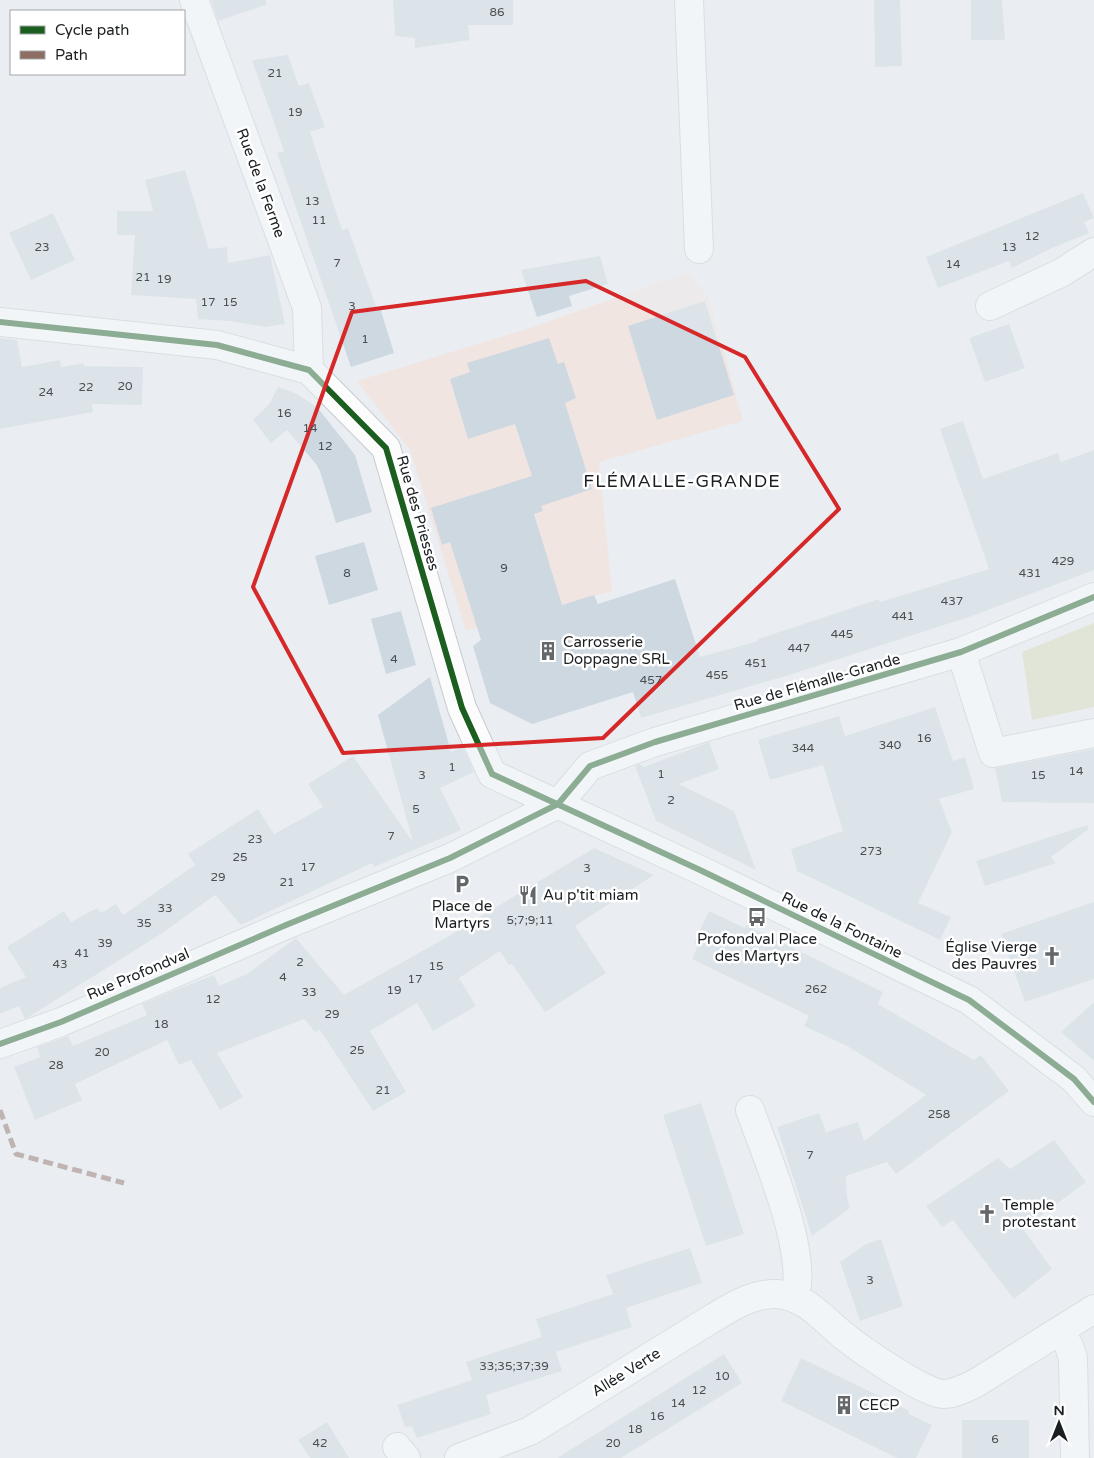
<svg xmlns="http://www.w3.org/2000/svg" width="1094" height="1458" font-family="'Varela Round',sans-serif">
<rect width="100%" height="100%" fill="#eaeef2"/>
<!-- education -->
<path fill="#f1e5e2" d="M688,272L709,298L743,421L599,462L612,591L466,631L410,450L357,381L533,327Z"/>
<!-- green -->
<path fill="#d5d9b8" d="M1094,623V707L1032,720L1022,652Z"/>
<!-- building -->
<path fill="#cdd8e1" d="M211,0H266V5L218,21Z
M393,0H513V25H468L470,40L415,48V38L395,36Z
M874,0H900L902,66L875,67Z
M971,0H1002L1005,40H971Z
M288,55L299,86L309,83L325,127L310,132L342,230L348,228L377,309L380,308L394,353L351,367L277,153L284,151L252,60Z
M185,170L209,249L227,247L228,263L270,255L285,324L265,327L230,321L198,319L196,299L131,295L135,235H117V211H153L145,180Z
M1083,193L1094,218L1084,222L1089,233L1050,249L1012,268L1009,261L938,288L926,257Z
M53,213L75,260L31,280L9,233Z
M600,256L608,284L569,296L572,306L537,317L521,270Z
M705,301L734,395L657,420L628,326Z
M1009,324L1025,368L985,382L969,338Z
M0,338L17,340L22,367L60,360L61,367L84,363V366L143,367L142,405L92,404L93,412L0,429Z
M549,338L558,364L564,362L576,398L565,403L592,489L541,506L543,511L534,514L562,605L594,595L598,604L675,579L700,657L758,641V639L879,599L880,602L989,569L940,429L963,421L983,479L1058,453L1061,462L1094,450V570L972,616L786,676L641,718L633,692L532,724L490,703L473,646L481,640L450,542L442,545L431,508L532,476L515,424L468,439L450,379L470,372L467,363Z
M278,387L295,393L317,407L355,455L372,512L336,523L320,471L316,464L287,430L271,443L253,420L270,403Z
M364,542L378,590L329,605L315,556Z
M401,611L416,665L386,674L371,619Z
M430,677L451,752L463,747L474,772L440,788L461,830L374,867L372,863L241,925L215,895L164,932L27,1018L25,1019L19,1006L0,1014V988L26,977L7,947L64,911L71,922L97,908L101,913L116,904L123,915L195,865L188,854L258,809L274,834L323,807L308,784L353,756L413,842L378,715Z
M935,707L953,761L965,757L974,789L939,799L952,832L918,903L951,917L940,940L797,871L791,849L843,831L823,765L770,780L758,740L839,716L845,736Z
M709,742L719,769L679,784L734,811L756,870L656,821L635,766L639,764L644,767Z
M1094,749V803L1002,802L995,768Z
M1087,825L1089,829L1051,857L1056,863L985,886L976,861Z
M594,848L654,875L575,926L606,973L545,1012L512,964L509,965L500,951L459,978L476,1006L433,1031L417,1003L370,1031L406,1092L373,1111L320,1030L315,1032L304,1019L217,1053L243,1097L220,1110L191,1060L179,1065L167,1040L75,1084L82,1100L35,1120L14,1067L40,1057L37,1047L68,1036L73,1046L147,1015L142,1004L175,990L214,975L219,986L247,974L296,938L344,995L447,937Z
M1094,902V979L1025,1002L1001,934Z
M709,911L745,928L746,925L883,992L878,1004L974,1060L981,1055L1009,1091L896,1174L887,1162L846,1176L847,1197L850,1208L812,1236L777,1127L819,1113L826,1132L858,1122L864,1141L926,1095L847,1046L804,1026L809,1016L692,959L698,945L694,943Z
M1094,1002V1061L1061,1032Z
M701,1103L744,1234L706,1246L663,1115Z
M1054,1140L1086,1182L1023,1229L1052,1269L1014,1299L953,1220L942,1227L926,1206L998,1158L1010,1169Z
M881,1239L903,1306L860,1321L840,1262L866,1244Z
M690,1248L702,1283L626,1308L632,1327L556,1352L562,1371L486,1395L491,1414L417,1438L412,1426L405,1427L397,1405L472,1380L466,1362L542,1337L536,1319L613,1294L606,1275Z
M724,1354L742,1383L621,1458H557Z
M801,1358L908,1410L909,1414L932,1425L916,1458H897L781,1401Z
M962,1420H1029V1458H962Z
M327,1422L349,1458H310L298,1440Z"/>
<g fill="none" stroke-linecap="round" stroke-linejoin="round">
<!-- minor casing -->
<g stroke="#c7cacd" stroke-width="30">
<path id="minor" d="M194,0L307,308L309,370
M689,0L699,249
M990,306L1061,273L1094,252
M0,322L217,345L309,370L386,448L462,708L492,774L700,870L969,1000L1074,1079L1094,1102
M961,652L993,753L1094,733
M0,1044L61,1022L286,925L450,858L558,804L590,766L655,742L961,652L1094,597
M750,1110C766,1155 810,1256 794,1298
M1059,1331L1069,1346L1073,1358L1075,1458
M397,1447L406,1458
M459,1458L530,1431L713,1318C733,1306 753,1293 777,1294C806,1296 824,1320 844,1336C860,1349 925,1394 943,1394C954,1394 966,1388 976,1383L1094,1309"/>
</g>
<!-- minor -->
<use href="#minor" stroke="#fcfcfd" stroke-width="28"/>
<!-- quiet -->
<path stroke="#8d6e63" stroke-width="5" stroke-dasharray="10 5" stroke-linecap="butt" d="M0,1110L16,1154L124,1183"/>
<!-- cycleway casing -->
<g stroke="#fff" stroke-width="9">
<path id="cycleway" d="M0,322L217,345L309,370L386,448L462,708L492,774L700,870L969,1000L1074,1079L1094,1102
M0,1044L61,1022L286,925L450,858L558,804L590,766L655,742L961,652L1094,597"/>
</g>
<!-- cycleway -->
<use href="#cycleway" stroke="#1b5e20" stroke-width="6"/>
</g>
<!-- marked area -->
<path d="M0 0H1094V1458H0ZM586,281L745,357L839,509L603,738L343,753L253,587L352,312Z" fill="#eaeef2" fill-opacity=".55" fill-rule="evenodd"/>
<path fill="none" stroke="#d62828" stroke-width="4" stroke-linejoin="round" d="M586,281L745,357L839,509L603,738L343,753L253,587L352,312Z"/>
<!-- icons -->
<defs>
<g id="building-bare" transform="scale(1.5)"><path d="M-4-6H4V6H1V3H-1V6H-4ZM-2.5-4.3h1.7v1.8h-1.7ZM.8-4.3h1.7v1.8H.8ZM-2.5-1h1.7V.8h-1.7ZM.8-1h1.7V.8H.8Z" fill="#64676a" stroke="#fff" stroke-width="2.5" paint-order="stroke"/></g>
<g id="parking-bare" transform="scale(1.5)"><path d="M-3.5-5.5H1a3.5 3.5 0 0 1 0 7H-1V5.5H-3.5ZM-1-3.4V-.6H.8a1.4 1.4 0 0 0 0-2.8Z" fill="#64676a" stroke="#fff" stroke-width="2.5" paint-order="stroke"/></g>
<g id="restaurant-bare" transform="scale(1.5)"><path d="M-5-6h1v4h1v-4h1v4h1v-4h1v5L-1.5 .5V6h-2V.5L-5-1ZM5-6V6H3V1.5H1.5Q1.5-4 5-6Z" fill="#64676a" stroke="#fff" stroke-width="2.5" paint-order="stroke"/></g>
<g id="bus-bare" transform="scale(1.5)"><path d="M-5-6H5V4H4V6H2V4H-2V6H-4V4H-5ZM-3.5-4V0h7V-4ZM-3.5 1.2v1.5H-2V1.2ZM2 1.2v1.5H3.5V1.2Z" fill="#64676a" stroke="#fff" stroke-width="2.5" paint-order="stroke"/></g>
<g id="church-bare" transform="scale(1.5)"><path d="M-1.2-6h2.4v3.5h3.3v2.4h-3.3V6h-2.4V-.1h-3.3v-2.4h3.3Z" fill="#64676a" stroke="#fff" stroke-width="2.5" paint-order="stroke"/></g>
</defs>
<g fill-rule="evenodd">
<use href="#building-bare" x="548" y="651"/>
<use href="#parking-bare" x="462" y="884"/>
<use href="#restaurant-bare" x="528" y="895"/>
<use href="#bus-bare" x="757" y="917"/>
<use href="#church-bare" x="1052" y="956"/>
<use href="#church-bare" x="987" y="1214"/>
<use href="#building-bare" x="844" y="1405"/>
</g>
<g text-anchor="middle" stroke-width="5" stroke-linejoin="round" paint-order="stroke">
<!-- number labels -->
<g font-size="12" fill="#494e52">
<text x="497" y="16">86</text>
<text x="275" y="77">21</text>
<text x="295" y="116">19</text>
<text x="312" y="205">13</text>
<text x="319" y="224">11</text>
<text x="1032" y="240">12</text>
<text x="42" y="251">23</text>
<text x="1009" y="251">13</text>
<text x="337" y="267">7</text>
<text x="953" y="268">14</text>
<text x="143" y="281">21</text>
<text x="164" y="283">19</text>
<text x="208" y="306">17</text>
<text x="230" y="306">15</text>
<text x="352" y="310">3</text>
<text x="365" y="343">1</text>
<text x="125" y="390">20</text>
<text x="86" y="391">22</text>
<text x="46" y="396">24</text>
<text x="284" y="417">16</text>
<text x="310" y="432">14</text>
<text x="325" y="450">12</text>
<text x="1063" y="565">429</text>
<text x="504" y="572">9</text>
<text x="347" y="577">8</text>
<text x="1030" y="577">431</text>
<text x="952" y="605">437</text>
<text x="903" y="620">441</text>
<text x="842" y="638">445</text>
<text x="799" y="652">447</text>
<text x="394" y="663">4</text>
<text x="756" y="667">451</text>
<text x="717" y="679">455</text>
<text x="651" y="684">457</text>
<text x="924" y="742">16</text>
<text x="890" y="749">340</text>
<text x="803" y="752">344</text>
<text x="452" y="771">1</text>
<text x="1076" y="775">14</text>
<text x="661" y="778">1</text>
<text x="422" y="779">3</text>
<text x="1038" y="779">15</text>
<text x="671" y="804">2</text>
<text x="416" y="813">5</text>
<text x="391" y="840">7</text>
<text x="255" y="843">23</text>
<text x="871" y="855">273</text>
<text x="240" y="861">25</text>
<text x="308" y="871">17</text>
<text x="587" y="872">3</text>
<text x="218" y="881">29</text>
<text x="287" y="886">21</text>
<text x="165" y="912">33</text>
<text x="530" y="924">5;7;9;11</text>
<text x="144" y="927">35</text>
<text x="105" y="947">39</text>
<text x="82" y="957">41</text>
<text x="300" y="966">2</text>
<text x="60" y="968">43</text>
<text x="436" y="970">15</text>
<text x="283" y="981">4</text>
<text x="415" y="983">17</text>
<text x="816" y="993">262</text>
<text x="394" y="994">19</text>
<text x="309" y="996">33</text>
<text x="213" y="1003">12</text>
<text x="332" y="1018">29</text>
<text x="161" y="1028">18</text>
<text x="357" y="1054">25</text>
<text x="102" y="1056">20</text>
<text x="56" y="1069">28</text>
<text x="383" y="1094">21</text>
<text x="939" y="1118">258</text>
<text x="810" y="1159">7</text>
<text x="870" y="1284">3</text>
<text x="514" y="1370">33;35;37;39</text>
<text x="722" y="1380">10</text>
<text x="699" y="1394">12</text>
<text x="678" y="1407">14</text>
<text x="657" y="1420">16</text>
<text x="635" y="1433">18</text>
<text x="995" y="1443">6</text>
<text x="320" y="1447">42</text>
<text x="613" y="1447">20</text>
</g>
<!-- street labels -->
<g font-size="15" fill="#1c1f21" stroke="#fff">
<text transform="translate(261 183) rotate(70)" y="5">Rue de la Ferme</text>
<text transform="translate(418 513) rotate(74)" y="5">Rue des Priesses</text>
<text transform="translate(817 682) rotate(-16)" y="5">Rue de Flémalle-Grande</text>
<text transform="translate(842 925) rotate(26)" y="5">Rue de la Fontaine</text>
<text transform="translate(138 974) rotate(-23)" y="5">Rue Profondval</text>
<text transform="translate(626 1372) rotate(-32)" y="5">Allée Verte</text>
</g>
<!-- poi labels -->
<g font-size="15" fill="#1c1f21" stroke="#fff" text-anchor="start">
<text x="563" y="647">Carrosserie<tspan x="563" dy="17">Doppagne SRL</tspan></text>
<text x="543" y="900">Au p'tit miam</text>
<text x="462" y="911" text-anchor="middle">Place de<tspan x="462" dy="17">Martyrs</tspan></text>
<text x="757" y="944" text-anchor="middle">Profondval Place<tspan x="757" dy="17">des Martyrs</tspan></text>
<text x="1037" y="952" text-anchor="end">Église Vierge<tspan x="1037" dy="17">des Pauvres</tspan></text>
<text x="1002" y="1210">Temple<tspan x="1002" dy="17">protestant</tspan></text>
<text x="859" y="1410">CECP</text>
</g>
<!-- quarter labels -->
<g font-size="18" letter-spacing="1" fill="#1c1f21" stroke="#fff">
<text x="682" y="487">FLÉMALLE-GRANDE</text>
</g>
</g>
<!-- legend -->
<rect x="10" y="10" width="175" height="65" fill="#ffffff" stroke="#a4a5a6"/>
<rect x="20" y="26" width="25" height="8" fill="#1b5e20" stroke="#a4a5a6"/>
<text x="55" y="35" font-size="15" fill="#1c1f21">Cycle path</text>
<rect x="20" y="51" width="25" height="8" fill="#8d6e63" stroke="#a4a5a6"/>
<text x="55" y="60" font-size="15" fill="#1c1f21">Path</text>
<!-- north arrow -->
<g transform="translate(1059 1423)" stroke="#ffffff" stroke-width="4" paint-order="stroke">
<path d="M0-4L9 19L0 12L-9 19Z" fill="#1c1f21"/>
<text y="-8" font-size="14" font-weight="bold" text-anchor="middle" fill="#1c1f21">N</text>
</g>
</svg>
